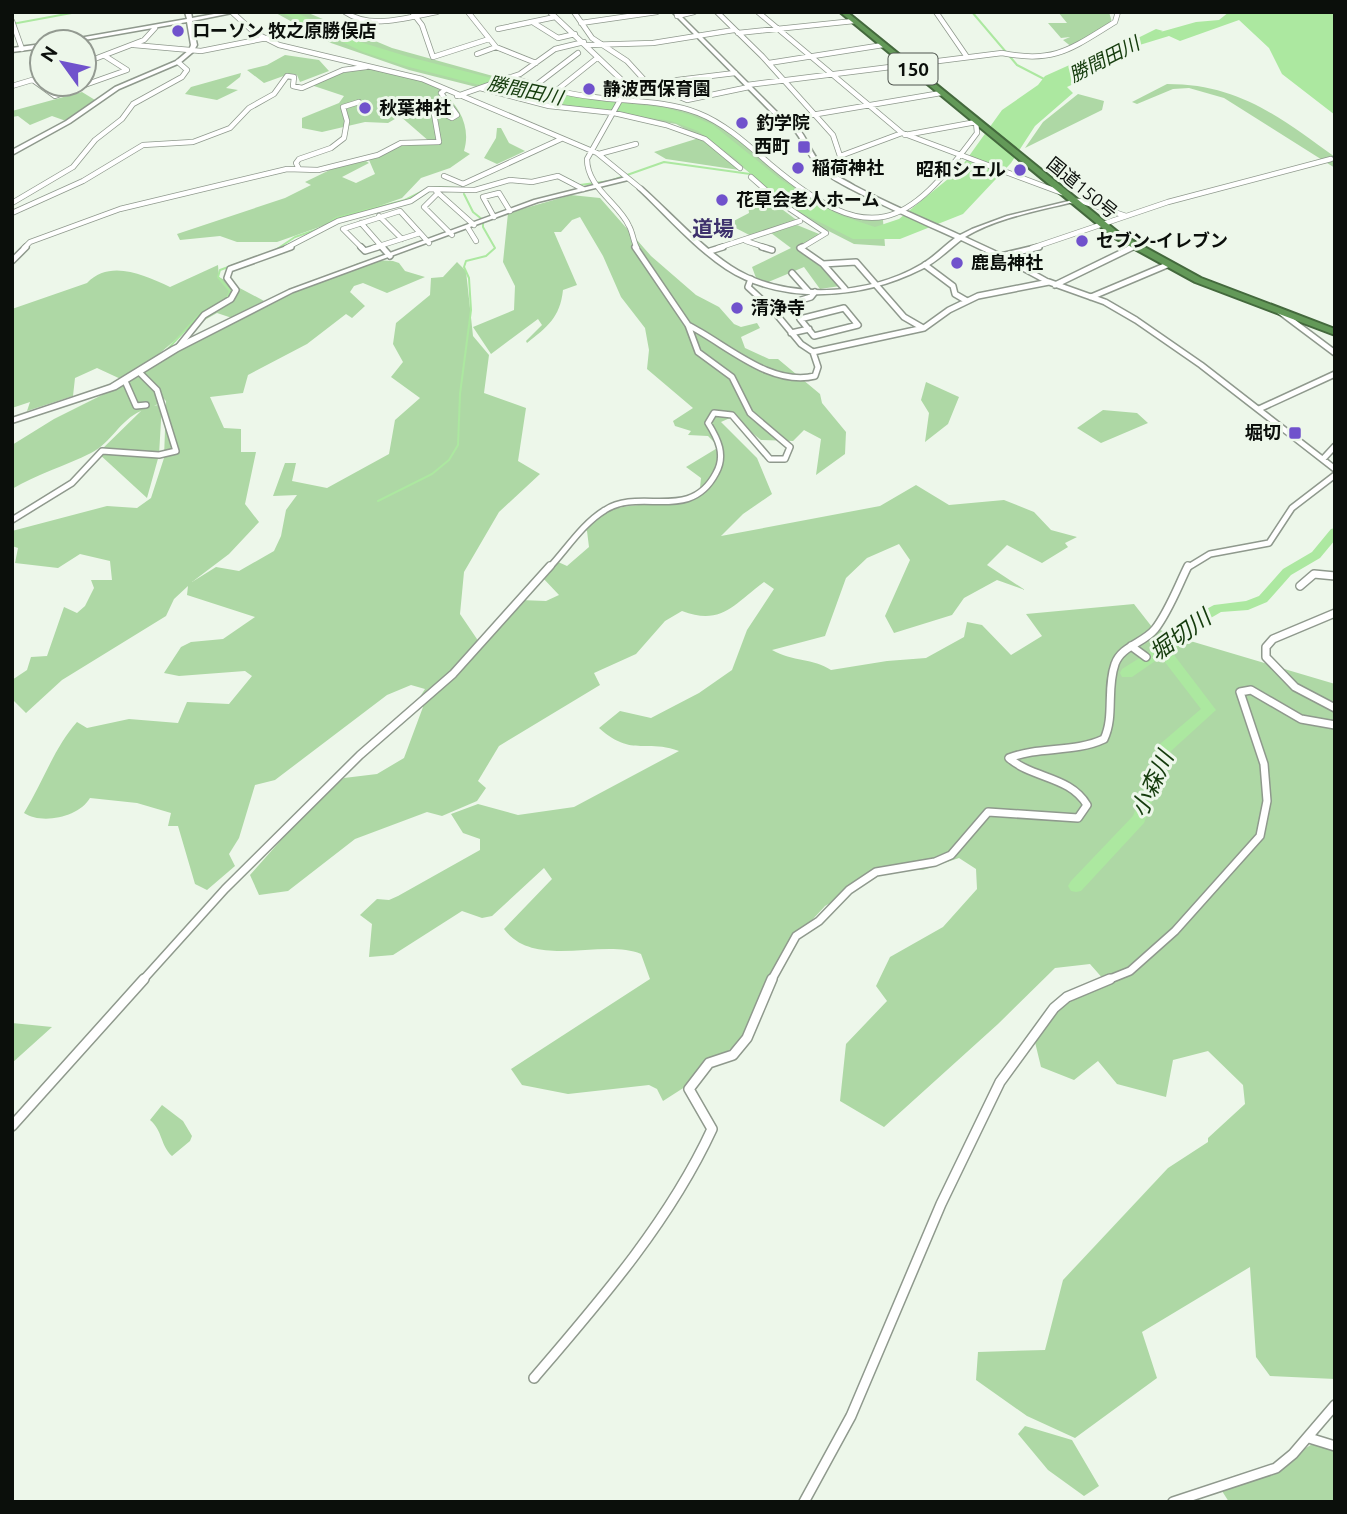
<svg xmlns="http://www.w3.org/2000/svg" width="1347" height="1514" font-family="Ubuntu,'Noto Sans JP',sans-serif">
<rect width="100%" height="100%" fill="#edf7ea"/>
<!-- green -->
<path fill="#aed8a5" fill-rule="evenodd" d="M274,12H306L392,48L532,87L575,96L680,108L720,124L781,175L846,213L883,220L885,246L854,244L813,223L717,147L676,124L536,102L409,70L331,43Z
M1058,12H1109L1112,22L1073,48L1063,40L1070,37L1061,38L1048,23H1067Z
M285,55L319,60L329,71L300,82L297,75L289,74L264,83L247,70L267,65Z
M367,68L427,81L445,90L442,92C460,106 471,128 464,151L470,154L450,168L421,178L402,198L277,242H237L220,236L180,240L177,234L285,198L311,185L305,182L338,166L366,161L369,163L342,177L356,183L375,174L369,160L395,147L430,142L400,116L388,123L365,122L322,132L302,128V118L339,103L344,96L311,85L332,75Z
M241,73L240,77L226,88L238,90L217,100L185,94L191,87Z
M1167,84C1239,84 1279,117 1335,157V168L1224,98L1189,88L1173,89L1137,104L1132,102Z
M82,92L95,100L66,121L52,116L30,125L18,116L12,117V111Z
M1078,94L1104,101L1102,110L1025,148L1043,122Z
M497,128H501L509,143L525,151L497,164L484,158L496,138Z
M699,138L738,166L739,170L666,159L654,152Z
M746,189L756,190L798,221L777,231L797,225L824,236L799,246L840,286L820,289L804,267L766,283L756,278L752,267L791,248L771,233L755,238L728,224L749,213Z
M571,195L600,198L651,256L696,295L719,307L734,324L741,327L757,323L760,328L741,337L745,348L769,359H778L820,394L822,403L846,432L845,454L816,475L821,439L804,430L793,441L761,440L732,417L721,422L757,458L772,494L743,514L721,536L880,506L916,485L949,505L1004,500L1034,512L1051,530L1077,537L1065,543L1068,547L1042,563L1007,545L987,565L1025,590L997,580L964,598L952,615L894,633L885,616L910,560L899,544L867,558L846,578L825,636L772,650C793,662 813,658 831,670L887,661L926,658L964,637L967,622L982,625L1011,655L1042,636L1026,614L1134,604L1152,627L1187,640L1335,684V1379L1270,1376L1256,1357L1250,1267L1142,1332L1157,1378L1075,1438L1027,1416L976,1380L978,1352L1045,1350L1063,1280L1168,1168L1208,1142V1138L1245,1104L1243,1085L1208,1051L1173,1060L1166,1097L1117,1084L1098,1061L1074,1080L1041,1067L1034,1038L1067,997L1105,981L1090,964L1055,968L998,1024L884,1127L840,1101L846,1044L887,1001L876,986L890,957L943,927L977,889L976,869L959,858L923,870L893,868L825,906L791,943L743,1041L709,1063L688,1085L663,1101L657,1089L649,1085L568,1094L522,1085L511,1069L650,979L641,954C602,938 534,970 504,929L552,879L544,868L492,916L482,918L462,911L393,955L369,957L372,924L360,915L377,899L389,900L398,896L480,850V839L463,833L451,814L478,804L518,815L574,807L679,751C644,738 633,758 599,728L620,711L651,718L699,693L732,670L747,630L774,589L764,582C733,605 721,626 682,611L665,621L636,654L594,673L600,685L499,746L478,781L486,788L477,801L442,816L427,812L355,839L288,891L259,895L250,875L313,804L344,778L377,774L404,758L423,707L416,703L425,689L411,685L387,695L275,780L255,785L239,838L229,854L235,866L207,890L195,884L178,826H168L171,813L137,803L90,798C79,817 42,825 24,813C43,782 54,748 77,722L87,728L129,719L178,723L187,702L229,704L252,676L245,671L179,676L164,673L181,647L191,642L223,639L255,617L187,595L188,586L174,599L166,616L62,680L26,713L12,699V680L27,670L31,657L47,656L64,607L77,613L85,606L94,588L91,580H112L110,561L80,554L58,568L15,563L18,548L12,546V531L107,506L137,508L151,498L164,458L166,401L157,392L160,403L154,406L162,404L159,455L147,498L98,453L141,411C120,420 111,443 91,453C65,466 37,474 12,489V445L54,419L140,376L136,372L125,381L97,368L75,378L73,396L27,411L30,402L12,408V309L87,283C110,259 144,275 170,287L218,265L219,277L266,302L314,285L358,263L374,260L393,261L399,263L405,271L425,277L387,293L363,283L354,286L350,292L365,306L352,318L346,314L307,344L248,375L243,393L210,397L224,428L241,429V452H256L245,504L259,522L229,554L192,582L216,567L239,571L274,551L281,536L286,510L297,495L273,496L285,463H296L292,481L327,488L389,454L395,420L420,398L391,377L403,362L393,344L396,323L430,295L431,278L443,277L457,262L466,271L473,336L489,355L484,393L526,408L518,461L540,474L499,512L464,572L460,614L479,642L520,600L546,601L559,595L542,577L556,561L567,566L589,547L587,531L584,529C590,523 597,515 605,512C636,499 673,511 700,488L701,478L686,467L719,447L708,436L688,435L691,431L675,426L673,421L693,408L647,369L649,350L645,328L621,297L603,256L580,217L572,220L561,232H554L577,285L563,290C560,318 547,327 527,343L526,341L542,325L538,319L491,354L473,327L514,310L515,286L503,262L508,213ZM217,313L232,318L153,359L187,330Z
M926,382L959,397L948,424L925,442L929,413L921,400Z
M1103,410L1137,413L1148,423L1101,443L1077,428Z
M12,1023L52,1027L12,1063Z
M162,1105L183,1121L192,1136L190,1141L172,1156C160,1145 163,1131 150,1120Z
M1025,1426L1072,1440L1099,1486L1084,1496L1048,1470L1018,1434Z
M1317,1441L1335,1445V1502H1229L1222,1491L1271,1470Z"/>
<!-- water -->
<path fill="#ace8a0" d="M280,12H295L357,41L409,57L531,88L572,97L666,108L690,115L713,125L780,179L815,202L839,215L875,227L899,219L959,170L1002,110L1038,85L1045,76L1114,45L1196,22L1219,20L1229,12H1335V115L1282,74L1269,48L1239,20L1180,41L1169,36L1097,58L1071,78L1080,81L1067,87L1073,93L1035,126L1011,163L963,214L900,239H853L778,201L736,159L698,131L671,121L542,101L405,66L363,52Z"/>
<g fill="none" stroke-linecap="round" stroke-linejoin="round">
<!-- stream -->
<path stroke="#ace8a0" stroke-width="2" d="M972,12L1017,65L1046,80
M12,24L77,12
M641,100L652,91L650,85
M558,175L574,182
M580,185L610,181L664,162L750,174
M327,224L336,218L405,200L431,187L463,188
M274,251L295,237L321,228
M165,352L202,312L227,298L230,291L218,277L220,270L261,255
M378,501L432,474L449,460L458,445L460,394L471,310L469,278L464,267L466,261L486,256L495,248L483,227V220L473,212L464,194"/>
<!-- river -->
<path fill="#ace8a0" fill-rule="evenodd" d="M1156,29L1163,31L1078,73L1071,71Z
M1335,528V540L1320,558L1291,575L1267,602L1248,610L1221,612L1209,619L1191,638L1171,651L1216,710L1171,751L1144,823L1081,891L1076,892L1071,891L1068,886L1071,881L1133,816L1160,744L1201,709L1161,657L1132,677H1122L1120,673L1122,669L1181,632L1199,613L1214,605L1246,601L1259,596L1283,569L1312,552L1331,529Z"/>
<!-- street-far3 casing -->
<g stroke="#8f998d" stroke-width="6">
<path id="street-far3" d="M345,12C371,30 408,17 437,12
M412,12L422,25L433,57L489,39
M468,12L496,47L536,63
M550,12L628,86
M574,12L592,38L627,61L648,84
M717,12L762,56L833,135L840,156L838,174L834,177
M758,12L902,133L1062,193
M936,12L967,57
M233,13L255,33L279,45L422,79L597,153L640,188
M677,16L694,12
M12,21L22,49
M367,21L374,37
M534,23L558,38L575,34
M581,23L657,12
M498,29L555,17
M738,33L854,21
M134,45L201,51L267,38
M587,45L653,43L734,30
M477,54L496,47
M84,63L144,40L155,28
M769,63L883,45
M510,77C537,86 564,94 593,97C628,102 664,100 698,113C726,124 749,146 771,165C871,249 906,229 977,133L976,122L905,135
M33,80L55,96L79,87
M75,84L79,87L127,70L105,56
M536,85L578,53
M747,85L1002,53C1055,64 1072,48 1115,22L1118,12
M12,86L42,77
M628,86L735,73
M628,86L587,159C587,188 619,203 629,226C633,233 633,241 637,248
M480,88L549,106L614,113L666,125L705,139L740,168
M557,90L597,58
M627,90L670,93L687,100L749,87
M457,96L520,74L555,49L584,42
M788,119L941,93
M599,154L636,144
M840,156L902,133
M299,169L296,163L299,159L331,148L344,138L347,121L343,107L359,102
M444,176L463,184L561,139
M751,177L778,201L826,233L801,248
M436,191L474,225
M438,193L424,207L452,235
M1071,201H1081L1126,216
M12,203L73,167L95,140L122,119L133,104L182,77L187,70L178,62
M12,213L83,181L143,145L193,142L230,128L249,108L274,94L287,76L294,77L293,86L302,88L343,70L366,67
M379,216L402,239
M494,217L483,197L499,193L510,211
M361,223L383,248
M468,228L476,241
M420,233L429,243
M746,241L767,248
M24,248L30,242L120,209L287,169L318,170L378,155L401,143L439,142L433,108L452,118L457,115L441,93L445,90
M286,248L338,221L411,201L429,189L475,190L510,180L532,182L558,176L583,189
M362,248L343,229L400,211L420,233
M373,248L420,233
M718,248L800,221
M1032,248L1168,202L1331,159
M1129,248L1134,246"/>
</g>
<!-- street-far2 casing -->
<g stroke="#8f998d" stroke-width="8">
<path id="street-far2" d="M361,247L365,251L378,247
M382,247L390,256
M762,247L772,250
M802,247L800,248L823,264L856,262L904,317L923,328
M710,251L723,247
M1001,256L1039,247
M12,261L26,247
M823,264L845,289
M925,265L953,286L955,294L967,301
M792,273L808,291
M1055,285L1133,247
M1091,297L1167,265
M844,308L858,325L814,336L800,319Z
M772,309L811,297L815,292
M1279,311L1335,353
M688,325C726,344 770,387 815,376L818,367L813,352L801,344L772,309L748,287L751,279
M791,333L809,329
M179,346L204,315L231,299L236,290L227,278L230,269L291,247
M813,352L924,328L949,310L978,296L1049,282L1105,302L1136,320L1201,365L1335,469
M125,381L136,406L146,405
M1259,409L1335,374
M1323,459L1335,446
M12,520L72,483L102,451L159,455L176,451L157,390L139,372
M549,568C566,550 583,523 605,510C641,487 690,523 716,473C726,455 718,439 708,423L714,413L732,415L770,459H785L790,447L750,413L732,377L698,352L688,325L635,247
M1187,568L1210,554L1269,543L1292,508L1335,475"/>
</g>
<!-- street-far1 casing -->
<g stroke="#8f998d" stroke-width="10">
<path id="street-far1" d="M1300,586L1314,574L1335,576
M1335,613L1273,639L1266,647V657L1295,687L1335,708
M1131,646L1146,657
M142,981L225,889L360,755L453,674L550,566
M771,981L796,936L819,921L849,890L876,872L935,862L951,855L988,812L1078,818L1087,805C1070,776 1033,779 1009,758C1040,746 1074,753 1104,739C1115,716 1106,689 1115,664C1121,646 1144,643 1155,629C1169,611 1178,586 1188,566
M1105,981L1130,971L1175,931L1260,836L1267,801L1264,764L1240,692L1251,690L1301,719L1335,725"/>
</g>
<!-- street casing -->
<g stroke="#8f998d" stroke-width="12">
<path id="street" d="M12,1126L144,979
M534,1378C600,1301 669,1222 712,1129L689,1089L709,1063L733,1055L747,1038L772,979
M1309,1438L1335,1446
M804,1502L851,1416L941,1204L1000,1082L1054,1008L1067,997L1110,979
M1173,1502L1276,1468L1293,1454L1335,1405"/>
</g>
<!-- secondary casing -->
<g stroke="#8f998d" stroke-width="3">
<path id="secondary" d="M185,12H191L192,18L225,12H237L192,21L197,45L193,52L180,63L119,89L70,123L12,155V150L66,121L115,87L176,61L189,50L191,45L187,22L73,42H61L62,41L187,19Z
M672,12H677L782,117C806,125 807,150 823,166C832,174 845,180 855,186C889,204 925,219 960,235L972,229L1007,216L1073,200V202C1037,211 997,218 965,237L1006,256L1051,281V283H1047L1040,280L1001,259L961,240C948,250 937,262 922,269C863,299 783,306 726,269C693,247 667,216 638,189V187H642C671,213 698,244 731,266C784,301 868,296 922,264C934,257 944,246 955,238C920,222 885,207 851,189C840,183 827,177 819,168C803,152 801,127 778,119Z
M42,44V48L12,52V48Z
M626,177L628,178V180L538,202L293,292L178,351L116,389L12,423V418L110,385L172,347L289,290L534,200Z"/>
</g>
<!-- highway casing -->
<g stroke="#44693d" stroke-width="4">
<path id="highway" d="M840,12H847L1119,233L1201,278L1335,329V335L1195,282L1113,237Z"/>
</g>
<!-- street-far3 -->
<use href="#street-far3" stroke="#fff" stroke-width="4.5"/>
<!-- street-far2 -->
<use href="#street-far2" stroke="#fff" stroke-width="5"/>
<!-- street-far1 -->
<use href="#street-far1" stroke="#fff" stroke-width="7"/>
<!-- street -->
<use href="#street" stroke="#fff" stroke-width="9"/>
<!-- secondary -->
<use href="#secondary" fill="#fff" fill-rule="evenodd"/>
<!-- highway -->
<use href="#highway" fill="#639958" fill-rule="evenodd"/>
</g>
<!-- markers -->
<g fill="#7052cc" stroke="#edf7ea" stroke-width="2.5">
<circle cx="178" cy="31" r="7"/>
<circle cx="589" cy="89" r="7"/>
<circle cx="365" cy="108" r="7"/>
<circle cx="742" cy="123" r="7"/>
<rect x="797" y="140" width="14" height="14" rx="3.5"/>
<circle cx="798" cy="168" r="7"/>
<circle cx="1020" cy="170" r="7"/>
<circle cx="722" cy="200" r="7"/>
<circle cx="1082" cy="241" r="7"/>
<circle cx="957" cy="263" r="7"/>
<circle cx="737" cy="308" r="7"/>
<rect x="1288" y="426" width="14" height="14" rx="3.5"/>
</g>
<g text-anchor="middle" stroke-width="6" stroke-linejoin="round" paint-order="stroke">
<!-- far-poi labels -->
<g font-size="18" font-weight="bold" fill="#0b0f0b" stroke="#edf7ea" text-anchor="start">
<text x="192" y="37">ローソン 牧之原勝俣店</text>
<text x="603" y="95">静波西保育園</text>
<text x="379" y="114">秋葉神社</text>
<text x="756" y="129">釣学院</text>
<text x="790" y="153" text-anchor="end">西町</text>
<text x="812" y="174">稲荷神社</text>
<text x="1006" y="176" text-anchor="end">昭和シェル</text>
<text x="736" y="206">花草会老人ホーム</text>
<text x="1096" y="247">セブン-イレブン</text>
<text x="971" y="269">鹿島神社</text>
<text x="751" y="314">清浄寺</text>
<text x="1281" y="439" text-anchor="end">堀切</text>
</g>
<!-- far-street labels -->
<g font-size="18" fill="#0b0f0b" stroke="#edf7ea">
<text transform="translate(1082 188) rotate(39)" y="6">国道150号</text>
</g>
<!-- far-water labels -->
<g font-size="19" font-style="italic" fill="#143b0c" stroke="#edf7ea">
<text transform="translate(1104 59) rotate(-27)" y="7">勝間田川</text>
<text transform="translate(525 90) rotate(12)" y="7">勝間田川</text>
</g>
<!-- shield labels -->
<rect fill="#edf7ea" stroke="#4f554e" stroke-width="2" x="888.5" y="53.5" width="49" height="31" rx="5"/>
<g font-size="19" font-weight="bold" fill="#0b0f0b">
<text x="913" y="76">150</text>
</g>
<!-- far-quarter labels -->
<g font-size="21" font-weight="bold" fill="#3d316c" stroke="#edf7ea">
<text x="713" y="236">道場</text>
</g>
<!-- water labels -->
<g font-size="23" font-style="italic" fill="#143b0c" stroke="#edf7ea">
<text transform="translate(1180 635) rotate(-36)" y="8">堀切川</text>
<text transform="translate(1152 784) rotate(-65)" y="8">小森川</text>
</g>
</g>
<!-- border -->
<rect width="1347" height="1514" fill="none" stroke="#0b0f0b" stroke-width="28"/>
<!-- north arrow -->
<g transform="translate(63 63) rotate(303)"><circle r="33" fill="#edf7ea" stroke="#939a91" stroke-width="2"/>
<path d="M0-5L12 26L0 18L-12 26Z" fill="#7052cc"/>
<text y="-10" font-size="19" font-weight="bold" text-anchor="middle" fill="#0b0f0b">N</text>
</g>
</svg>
